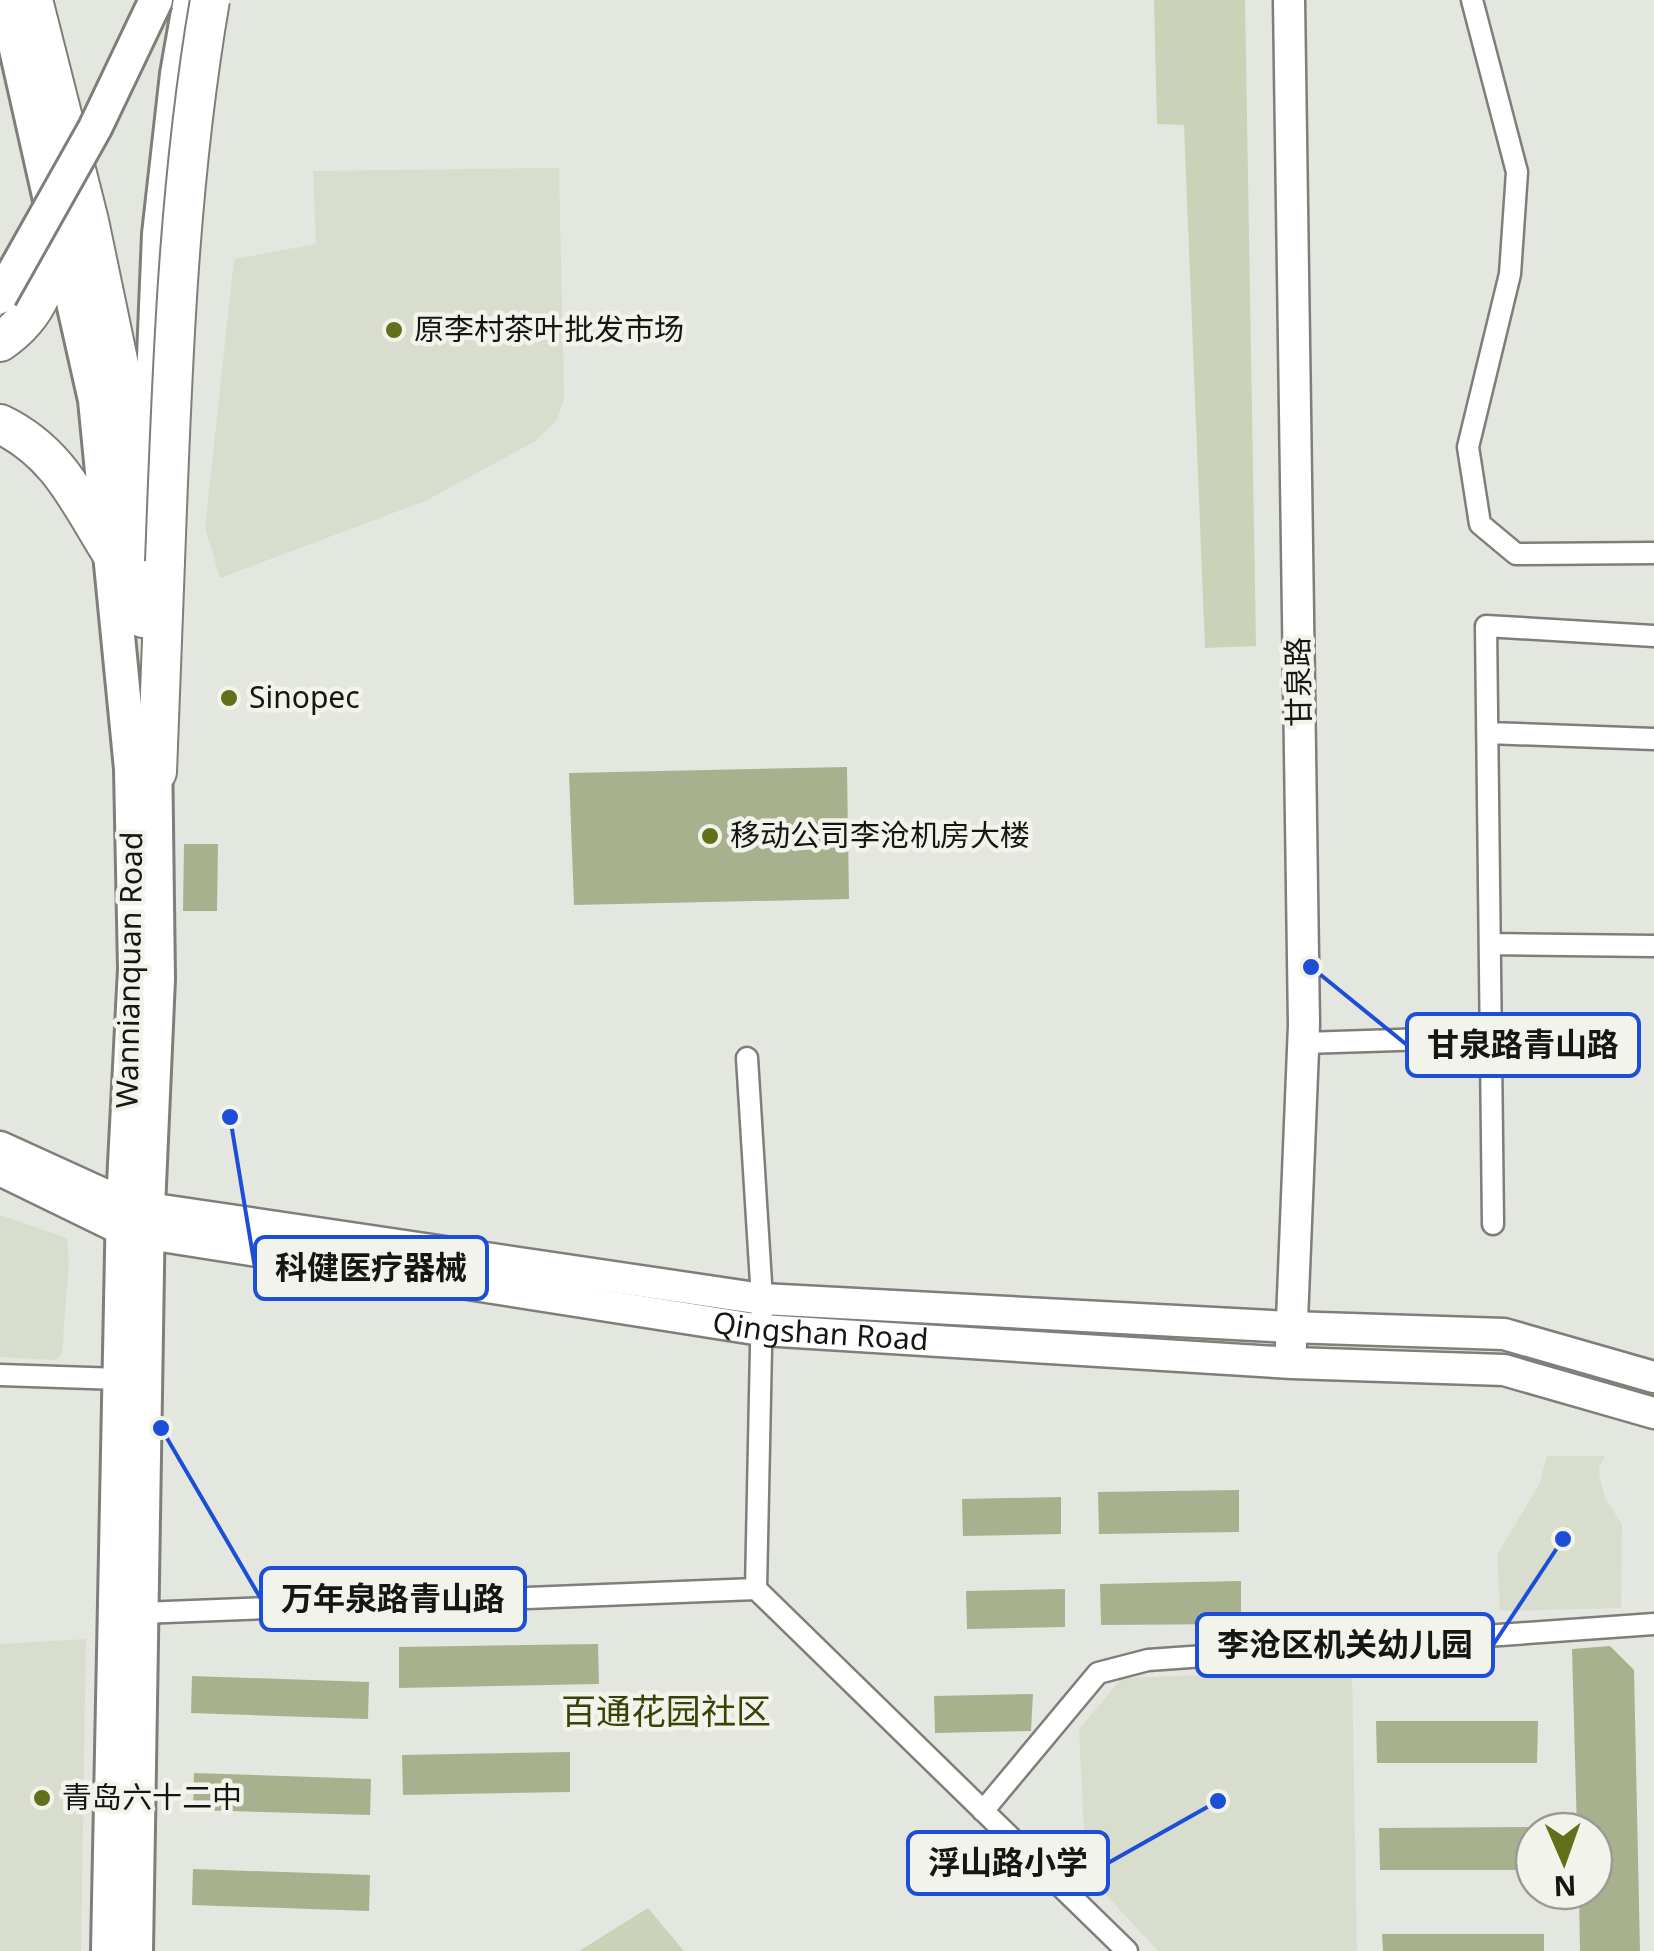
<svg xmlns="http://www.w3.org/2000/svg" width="1654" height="1951" font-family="'Noto Sans','Noto Sans SC',sans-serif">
<rect width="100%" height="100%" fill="#e4e7df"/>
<!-- built -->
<path fill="#d9ddce" d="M559,168L564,400L557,420L534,442L425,501L220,578L205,528L234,259L316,244L313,171Z
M0,1215L67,1238L69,1261L62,1354L55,1360L0,1357Z
M1547,1456H1605L1599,1468L1600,1480L1606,1500L1622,1524L1621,1608L1500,1611L1497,1555L1539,1485Z
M86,1639L81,1951H0V1644Z
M1352,1669L1357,1951H1158L1086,1873L1079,1729L1122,1678Z"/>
<!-- green -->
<path fill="#cbd2b7" d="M1154,0H1245L1256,646L1205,648L1184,125L1157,124Z
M648,1908L684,1951H579Z"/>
<!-- building -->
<path fill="#a8b18e" d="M847,767L849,899L574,905L569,773Z
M184,844H218L217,911H183Z
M1239,1490V1532L1099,1534L1098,1492Z
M1061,1497V1534L963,1536L962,1499Z
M1241,1581V1624L1101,1625L1100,1584Z
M1065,1589V1627L967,1629L966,1591Z
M598,1644L599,1684L399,1688V1647Z
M1610,1646L1634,1670L1640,1951H1580L1579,1891H1594V1831H1577L1572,1649Z
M192,1676L369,1682L368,1719L191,1713Z
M1033,1694L1031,1731L935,1733L934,1696Z
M1376,1721H1538L1537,1763H1377Z
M570,1752V1792L403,1795L402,1755Z
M194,1773L371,1779L370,1815L193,1810Z
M1534,1827V1870H1380L1379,1828Z
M193,1869L370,1875L369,1911L192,1905Z
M1382,1934H1544V1951H1383Z"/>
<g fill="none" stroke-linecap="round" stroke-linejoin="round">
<!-- street casing -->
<g stroke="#7d7f78" stroke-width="25">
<path id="street" d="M1472,0L1517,172L1510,274L1468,447L1480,524L1516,554L1654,553
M1488,733L1654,739
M1490,944L1654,946
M1304,1043L1491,1037
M747,1058L762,1299L756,1589
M1493,1224L1486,626L1654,636
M0,1375L120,1379
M141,1613L756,1589L1127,1951
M983,1811L1098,1673L1148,1660L1654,1624"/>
</g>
<!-- secondary casing -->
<g stroke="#7d7f78" stroke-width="35">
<g id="secondary">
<path d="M1289,0L1304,1025L1291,1345"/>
<path d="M0,1147L123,1203L148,1208L762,1299L1289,1327L1504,1334L1654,1377"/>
<path id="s1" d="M0,1170L123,1230L761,1330L1292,1363L1504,1370L1654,1413"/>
</g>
</g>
<!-- primary casing -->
<g stroke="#7d7f78" stroke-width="38">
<path id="primary" d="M5,0L95,400L131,769L135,969L123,1203L108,1951
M147,528L159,234L177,74L190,0
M136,1951L148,1208L158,979L155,747"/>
</g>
<!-- highway casing -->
<g stroke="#7d7f78" stroke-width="42">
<path id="highway" d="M33,0L89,221L123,384L134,563L143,618
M0,342C44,312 49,276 58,227
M0,424C59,452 79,502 112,554
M157,772L165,562"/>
</g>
<!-- street -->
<use href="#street" stroke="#fff" stroke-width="20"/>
<!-- secondary -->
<use href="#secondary" stroke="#fff" stroke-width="30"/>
<!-- primary -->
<use href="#primary" stroke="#fff" stroke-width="32"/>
<!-- highway -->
<use href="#highway" stroke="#fff" stroke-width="38"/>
<!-- primary-bridge casing -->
<g stroke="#7d7f78" stroke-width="38" stroke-linecap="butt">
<path id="primary-bridge" d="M0,297L95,128L156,0"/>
</g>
<!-- highway-bridge casing -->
<g stroke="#7d7f78" stroke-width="42" stroke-linecap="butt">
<path id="highway-bridge" d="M165,562C172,373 178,186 210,0"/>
</g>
<!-- primary-bridge -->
<use href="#primary-bridge" stroke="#fff" stroke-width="32"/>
<!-- highway-bridge -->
<use href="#highway-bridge" stroke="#fff" stroke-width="38"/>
</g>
<!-- markers -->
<g fill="#61701b" stroke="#f2f4ec" stroke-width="4">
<circle cx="394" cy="330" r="10"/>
<circle cx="229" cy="698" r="10"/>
<circle cx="710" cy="836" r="10"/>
<circle cx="42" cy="1798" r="10"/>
</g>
<g text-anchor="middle" stroke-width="9" stroke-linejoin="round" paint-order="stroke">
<!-- poi labels -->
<g font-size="30" fill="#161614" stroke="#f2f4ec" text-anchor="start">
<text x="414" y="340">原李村茶叶批发市场</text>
<text x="249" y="708">Sinopec</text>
<text x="730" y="846">移动公司李沧机房大楼</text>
<text x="62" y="1808">青岛六十二中</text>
</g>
<!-- street labels -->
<g font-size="30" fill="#161614" stroke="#f2f4ec">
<text transform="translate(1299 682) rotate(-91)" y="10">甘泉路</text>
<text transform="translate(130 970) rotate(-89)" y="10">Wannianquan Road</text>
<text dy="10" stroke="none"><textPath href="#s1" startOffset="842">Qingshan Road</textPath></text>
</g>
<!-- quarter labels -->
<g font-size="35" fill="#394307" stroke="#f2f4ec">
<text x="666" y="1724">百通花园社区</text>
</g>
</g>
<!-- callouts -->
<path fill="none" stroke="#1d4ed8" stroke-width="4" d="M1311 967L1407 1045M230 1117L255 1268M161 1428L261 1599M1563 1539L1493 1645M1218 1801L1108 1863"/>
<g fill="#1d4ed8" stroke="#f2f4ec" stroke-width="4">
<circle cx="1311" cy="967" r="10"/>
<circle cx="230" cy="1117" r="10"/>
<circle cx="161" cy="1428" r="10"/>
<circle cx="1563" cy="1539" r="10"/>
<circle cx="1218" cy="1801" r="10"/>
</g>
<g fill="#f2f4ec" stroke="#1d4ed8" stroke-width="4">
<rect x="1407" y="1014" width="232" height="62" rx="10"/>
<rect x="255" y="1237" width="232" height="62" rx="10"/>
<rect x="261" y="1568" width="264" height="62" rx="10"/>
<rect x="1197" y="1614" width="296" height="62" rx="10"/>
<rect x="908" y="1832" width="200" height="62" rx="10"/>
</g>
<g font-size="32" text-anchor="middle" font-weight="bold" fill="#161614">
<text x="1523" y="1056">甘泉路青山路</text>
<text x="371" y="1279">科健医疗器械</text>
<text x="393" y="1610">万年泉路青山路</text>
<text x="1345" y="1656">李沧区机关幼儿园</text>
<text x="1008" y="1874">浮山路小学</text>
</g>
<!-- north arrow -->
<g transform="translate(1564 1861) rotate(178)"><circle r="48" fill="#f2f4ec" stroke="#9a9b96" stroke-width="2.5"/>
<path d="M0-8L18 38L0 25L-18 38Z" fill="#61701b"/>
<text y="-15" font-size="28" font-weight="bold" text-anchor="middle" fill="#161614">N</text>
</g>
</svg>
